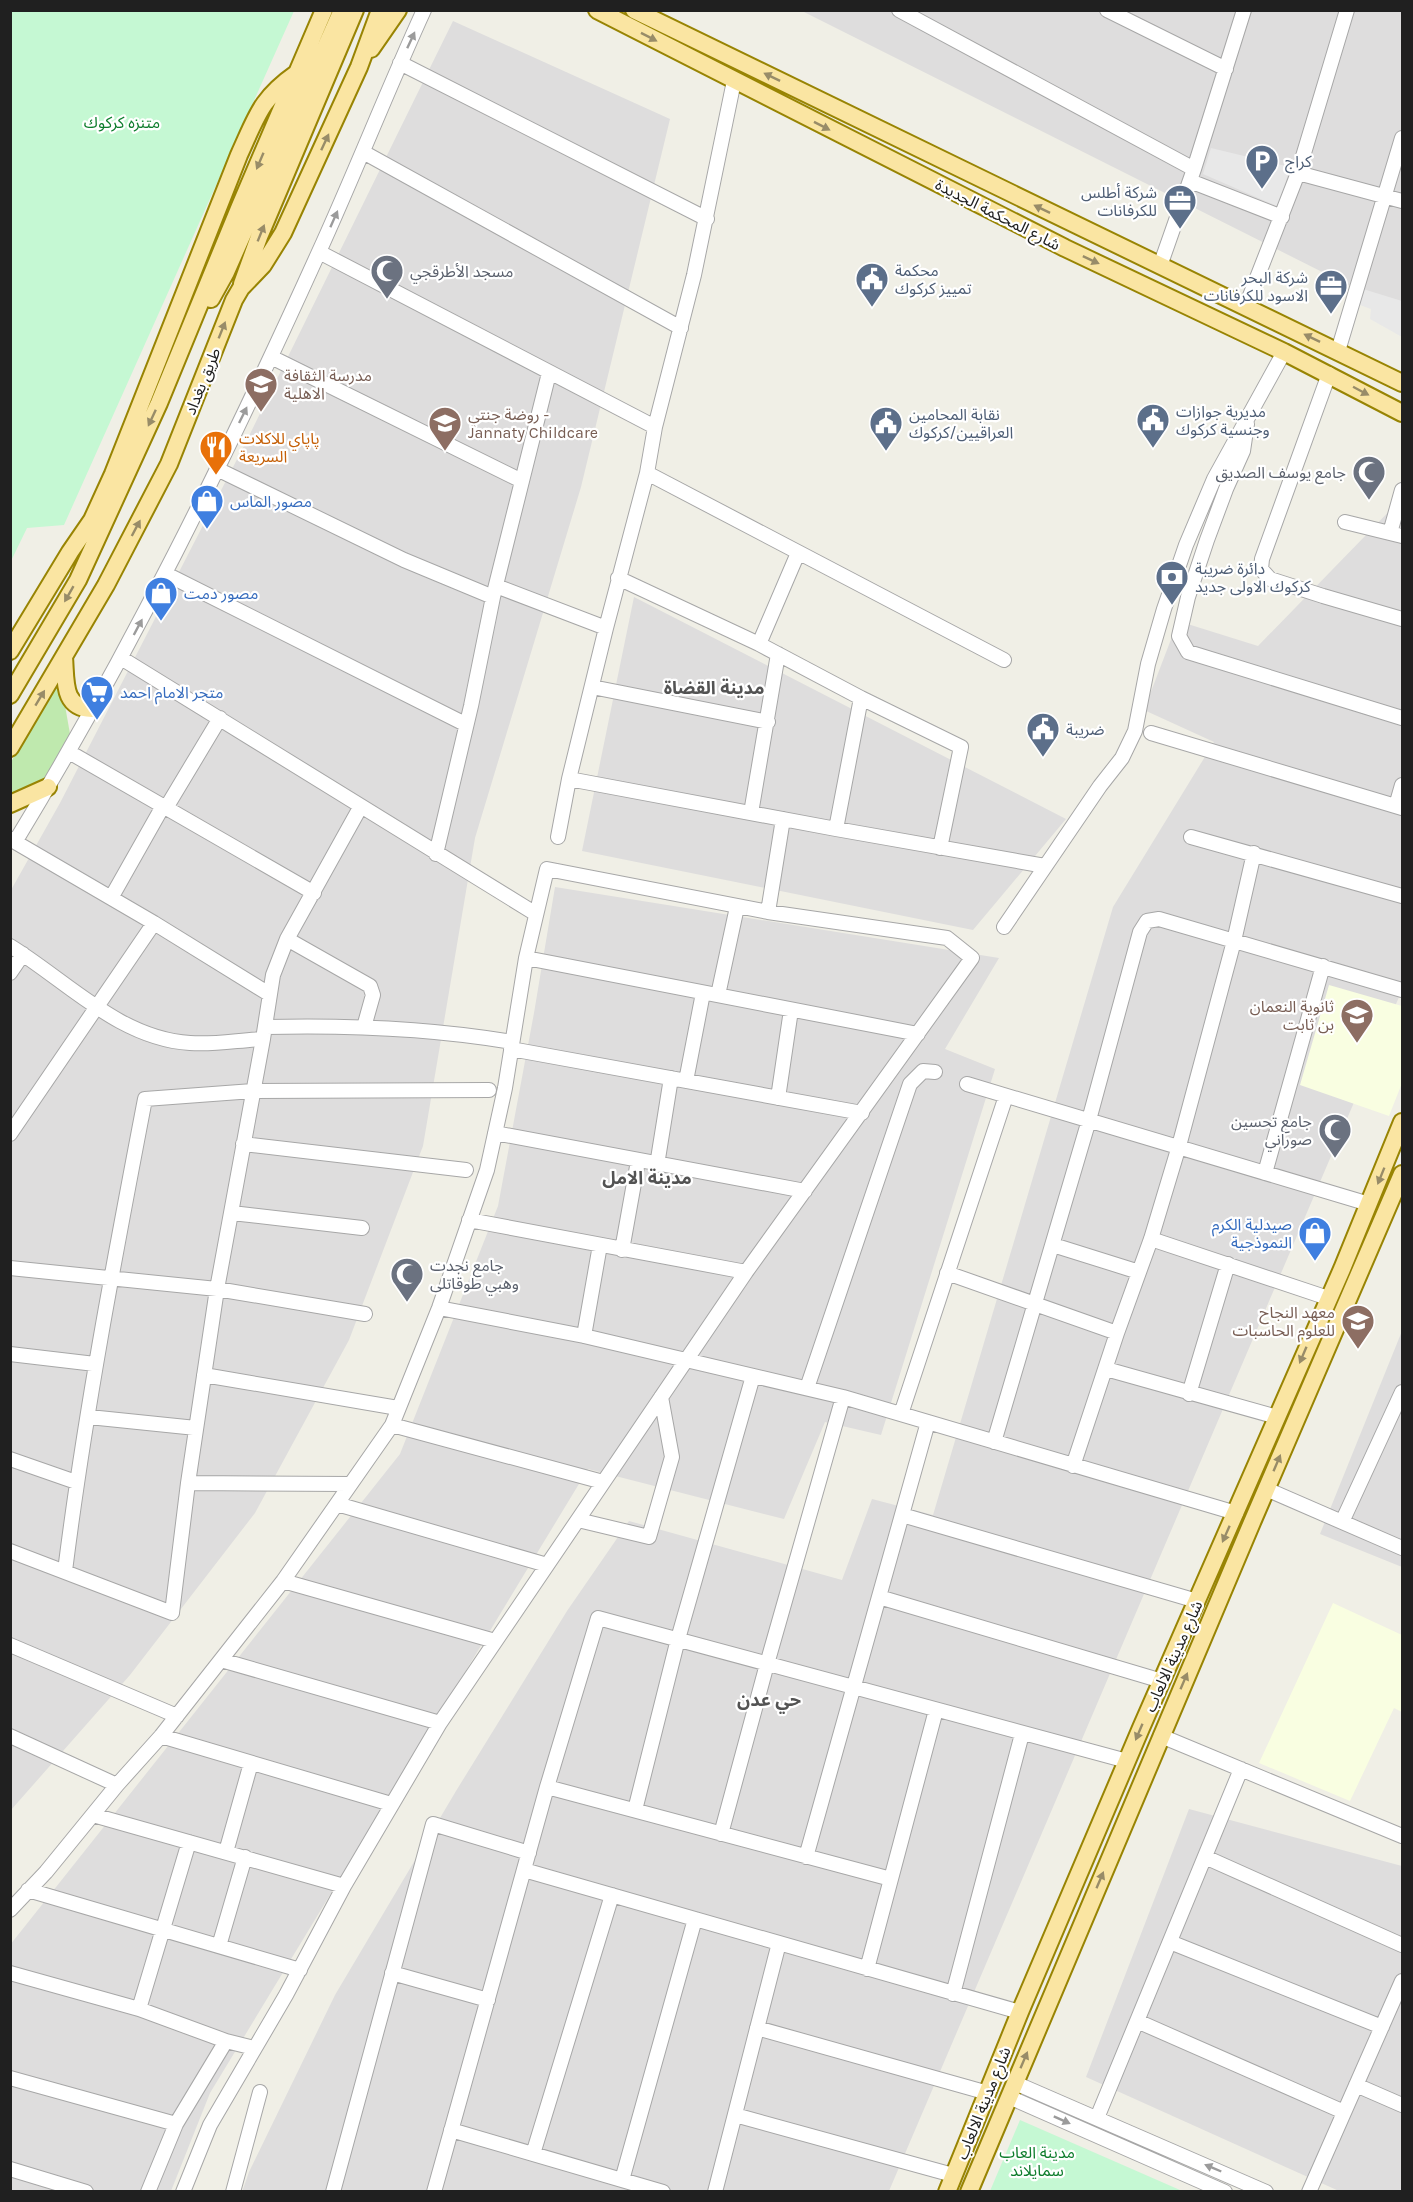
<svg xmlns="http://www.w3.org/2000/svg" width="1413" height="2202" font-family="Karla,'Noto Sans Arabic',sans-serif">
<rect width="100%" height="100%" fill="#f0efe6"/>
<!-- residential -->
<path fill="#dedddd" d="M802,11H1402V312Z
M453,21L670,119L581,487L475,838L423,1146L349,1340L255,1513L130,1675L11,1810V890L60,803L248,438Z
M1402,498V990L889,2191L242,2192L249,2172L335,1995L456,1791L567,1611L629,1521L842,1580L872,1499L933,1515L1113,907L1214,742L1144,710L1178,621L1258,646Z
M634,597L1066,819L973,930L582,851Z
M555,887L999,958L945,1049L995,1069L881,1435L825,1422L784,1519L588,1469L210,2093L171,2191H11L10,1945L400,1454L498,1206L534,1013Z
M1402,1331V1567L1320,1534Z
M1189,1809L1402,1866V2191H1339L1086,2077Z"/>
<!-- education -->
<path fill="#f9fee1" d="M1329,985L1402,1006V1083L1389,1116L1300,1085Z
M1333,1603L1402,1635V1712L1394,1708L1350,1801L1259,1763Z"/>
<!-- grass -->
<path fill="#bfe9ae" d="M60,677L70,734L43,782L11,794V762Z"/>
<!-- park -->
<path fill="#c5f8d3" d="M11,10L294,11L64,525L27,528L11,561Z
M1020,2120L1180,2190L1179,2191H990Z"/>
<!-- parking -->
<path fill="#e8e8e8" d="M1211,148L1290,167L1279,207L1203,174Z
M1363,289L1402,301V337L1370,319L1371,309L1357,304Z"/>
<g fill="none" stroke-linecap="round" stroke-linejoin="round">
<!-- minor casing -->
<g stroke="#a7a7a7" stroke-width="16">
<path id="minor" d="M899,10L1194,169
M1107,10L1226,69
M400,63L707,219
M363,152L681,328
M1298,173L1402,201
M1190,181L1282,217
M319,252L655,427
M1160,266L1194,169L1244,10
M1246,306L1298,173L1347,10
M1338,351L1402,138
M271,357L522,481
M1329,374L1262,559L1261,569L1270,579L1323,596L1402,619
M1247,424L1243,451L1226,489L1207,540L1188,597L1179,636L1188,652L1402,718
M217,469L404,560L493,597
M647,473L1004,660
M1345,522L1402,536
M1390,533L1402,490
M166,574L465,724
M618,578L759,644L861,698L961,747L940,848
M496,586L606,628
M759,644L798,553
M121,658L536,914
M592,687L768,722
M1151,733L1402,808
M69,752L314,893
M569,779L836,829L1045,866
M1396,806L1402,785
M166,808L220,718
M751,813L778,654
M836,829L861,698
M558,837L569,779L606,628L647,473L655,427L694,275L734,81
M1191,837L1402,896
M10,839L154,923L269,994
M15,842C130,653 227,455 318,254C355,173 387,91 424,10
M436,854L471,706L493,597L549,373
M111,898L163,806
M768,912L783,819
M1004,927L1100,786L1122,758L1135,731L1148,664L1164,609L1186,545L1214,479L1284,352
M287,939L370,986L373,995L364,1027
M10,946C67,981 120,1039 190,1043C214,1045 239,1040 263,1039
M526,958L918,1034
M10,973L23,954
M718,995L737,907
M265,1027C348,1025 430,1028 512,1042
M511,1049L862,1113
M686,1081L703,993
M967,1084L1369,1204
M778,1098L791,1010
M495,1133L805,1191
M10,1134L154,923
M243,1144L466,1170
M657,1165L671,1078
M1265,1173L1323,966
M232,1213L362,1228
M469,1220L746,1272
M1151,1239L1328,1298
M1053,1245L1139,1272
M622,1250L638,1161
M10,1268L217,1289L365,1314
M947,1273L1117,1333
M439,1308L584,1336L843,1397L1236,1513
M584,1336L600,1245
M10,1354L95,1364
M1106,1369L1277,1417
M204,1375L398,1408
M807,1388L910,1084L923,1071L935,1072
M1189,1394L1228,1264
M901,1414L1006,1096
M89,1417L196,1428
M392,1425L603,1482
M994,1442L1089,1120L1140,932L1147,921L1159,919L1402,990
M10,1459L76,1482
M1073,1466L1117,1333L1151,1239L1179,1146L1234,941L1254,853
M188,1483L350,1484
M1266,1489L1402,1548
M337,1504L547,1565
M902,1515L1197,1601
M578,1520L649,1537L672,1457L661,1397
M1342,1522L1402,1392
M10,1551L172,1613L188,1483L217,1289L263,1039L273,975L287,939L361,806
M65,1571C85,1412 115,1256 145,1099L253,1091L489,1090
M283,1581L495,1641
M879,1597L1162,1681
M10,1645L177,1716
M221,1660L440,1723
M10,1736L117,1785
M161,1736L391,1804
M1161,1736L1402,1836
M547,1787L891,1879
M635,1810L678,1639L753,1376
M93,1815L344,1886
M721,1834L767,1664L843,1397
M226,1852L251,1763
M806,1857L928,1422
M1205,1857L1402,1945
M524,1870L1020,2012
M28,1890L300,1970
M10,1910L46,1872L117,1785L161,1736L283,1581L392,1425L439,1308L487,1170L505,1088L526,958L547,869L768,912L947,938L972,958L746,1272L440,1723L344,1886L286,1995L210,2125L183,2192
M1170,1942L1382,2027
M219,1946L245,1857
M867,1969L936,1710
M10,1973L139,2009L226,2041L254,2048
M392,1973L488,2000
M953,1994L1022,1734
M139,2009L189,1842
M1137,2021L1344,2112
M757,2028L988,2093
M10,2078L176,2124
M1015,2083L1266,2192
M1356,2085L1402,2105
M1009,2097L1225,2192
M735,2115L953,2175
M1097,2118L1241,1769
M451,2130L663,2192
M533,2154L612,1895
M10,2169L86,2192
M622,2180L695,1919
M148,2192L176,2124L226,2041
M233,2192L260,2092
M333,2192L433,1824L529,1853
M434,2192L547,1787L598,1618L1127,1761
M715,2192L779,1943
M1309,2192L1402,1981"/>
</g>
<!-- major casing -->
<g stroke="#988403" stroke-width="20">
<path id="major" d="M597,10L1065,248L1284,352L1402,413
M634,10L1402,383
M371,49L398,10
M242,284L259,237L355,10
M211,299L226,272L342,10
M10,651L70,552L92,520L113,474L239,155C257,116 260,99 297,73
M64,657C66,681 62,708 92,709
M10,695L78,580L159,403L240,206L324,10
M10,748L106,585L169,464L234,300L241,288L263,265L283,233L359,67L380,10
M10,804L48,787
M947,2192L1020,2012L1141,1728L1342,1269L1402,1122
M969,2192L1253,1520L1402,1174"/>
</g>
<!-- minor -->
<use href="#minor" stroke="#fff" stroke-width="14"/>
<!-- major -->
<use href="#major" stroke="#fae5a2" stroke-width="16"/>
</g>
<!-- one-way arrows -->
<defs><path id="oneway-solid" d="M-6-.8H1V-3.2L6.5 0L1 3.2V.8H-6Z" transform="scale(1.5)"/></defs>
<g fill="#988c68">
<use href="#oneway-solid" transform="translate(649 37) rotate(27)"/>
<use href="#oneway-solid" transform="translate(772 77) rotate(-154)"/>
<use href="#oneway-solid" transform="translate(822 126) rotate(27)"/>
<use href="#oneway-solid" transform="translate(325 142) rotate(-65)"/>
<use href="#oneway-solid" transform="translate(260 161) rotate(113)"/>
<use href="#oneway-solid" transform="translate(1042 209) rotate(-154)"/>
<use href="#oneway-solid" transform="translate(261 233) rotate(-68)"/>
<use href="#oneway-solid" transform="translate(1091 260) rotate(25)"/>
<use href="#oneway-solid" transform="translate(222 330) rotate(-68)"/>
<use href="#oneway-solid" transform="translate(1312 338) rotate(-154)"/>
<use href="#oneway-solid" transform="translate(1361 391) rotate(28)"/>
<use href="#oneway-solid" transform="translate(152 418) rotate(115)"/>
<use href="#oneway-solid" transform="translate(136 528) rotate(-62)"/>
<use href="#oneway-solid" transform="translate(69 594) rotate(120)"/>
<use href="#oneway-solid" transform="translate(40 698) rotate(-59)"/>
<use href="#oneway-solid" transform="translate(1381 1176) rotate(112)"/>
<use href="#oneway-solid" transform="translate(1303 1355) rotate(113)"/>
<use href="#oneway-solid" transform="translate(1277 1463) rotate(-67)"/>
<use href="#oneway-solid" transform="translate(1226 1534) rotate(114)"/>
<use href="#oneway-solid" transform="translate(1184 1681) rotate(-67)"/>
<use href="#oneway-solid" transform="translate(1139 1732) rotate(113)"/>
<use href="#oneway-solid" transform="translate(1100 1880) rotate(-67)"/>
<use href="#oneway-solid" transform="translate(1024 2060) rotate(-67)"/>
</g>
<g fill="#9b9b9b">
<use href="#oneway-solid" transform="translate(411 40) rotate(-65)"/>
<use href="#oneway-solid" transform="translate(334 219) rotate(-66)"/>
<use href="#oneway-solid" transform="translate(243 415) rotate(-64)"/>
<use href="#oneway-solid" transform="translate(138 627) rotate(-62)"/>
<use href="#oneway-solid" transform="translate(1062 2120) rotate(24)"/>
<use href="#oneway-solid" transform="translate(1213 2168) rotate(-157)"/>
</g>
<!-- icons -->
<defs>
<g id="parking-pin" transform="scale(1.725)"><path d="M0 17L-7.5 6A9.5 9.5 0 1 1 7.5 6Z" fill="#5c6f8a" stroke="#fff"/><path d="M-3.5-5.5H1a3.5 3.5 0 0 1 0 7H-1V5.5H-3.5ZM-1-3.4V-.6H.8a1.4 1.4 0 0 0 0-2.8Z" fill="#fff"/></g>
<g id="office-pin" transform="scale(1.725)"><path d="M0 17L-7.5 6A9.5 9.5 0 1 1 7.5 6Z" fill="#5c6f8a" stroke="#fff"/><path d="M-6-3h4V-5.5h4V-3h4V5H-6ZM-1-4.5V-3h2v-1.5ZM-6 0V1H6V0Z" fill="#fff"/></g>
<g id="mosque-pin" transform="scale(1.725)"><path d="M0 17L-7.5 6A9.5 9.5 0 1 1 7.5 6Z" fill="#6b7280" stroke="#fff"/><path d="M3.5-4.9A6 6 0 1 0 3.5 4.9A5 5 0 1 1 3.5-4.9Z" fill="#fff"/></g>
<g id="civic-pin" transform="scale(1.725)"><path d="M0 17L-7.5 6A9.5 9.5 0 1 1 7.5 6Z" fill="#5c6f8a" stroke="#fff"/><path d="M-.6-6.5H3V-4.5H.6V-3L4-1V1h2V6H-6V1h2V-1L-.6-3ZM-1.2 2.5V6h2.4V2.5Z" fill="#fff"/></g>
<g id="school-pin" transform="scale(1.725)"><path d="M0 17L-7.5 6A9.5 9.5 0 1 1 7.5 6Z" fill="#8d6e63" stroke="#fff"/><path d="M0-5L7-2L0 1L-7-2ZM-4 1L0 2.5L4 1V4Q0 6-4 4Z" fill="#fff"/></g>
<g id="restaurant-pin" transform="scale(1.725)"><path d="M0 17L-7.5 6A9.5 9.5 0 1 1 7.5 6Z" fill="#e8710a" stroke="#fff"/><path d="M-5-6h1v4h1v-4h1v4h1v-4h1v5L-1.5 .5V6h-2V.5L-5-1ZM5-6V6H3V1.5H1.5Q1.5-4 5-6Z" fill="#fff"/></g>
<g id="shop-pin" transform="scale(1.725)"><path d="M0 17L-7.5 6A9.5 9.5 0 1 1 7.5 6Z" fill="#3f7fe0" stroke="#fff"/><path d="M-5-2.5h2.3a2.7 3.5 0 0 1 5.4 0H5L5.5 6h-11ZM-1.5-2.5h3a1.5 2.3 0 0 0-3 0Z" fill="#fff"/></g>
<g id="bank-pin" transform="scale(1.725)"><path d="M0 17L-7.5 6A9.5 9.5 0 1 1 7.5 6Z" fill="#5c6f8a" stroke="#fff"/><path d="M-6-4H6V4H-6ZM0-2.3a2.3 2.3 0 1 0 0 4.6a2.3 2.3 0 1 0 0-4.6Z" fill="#fff"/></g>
<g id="supermarket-pin" transform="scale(1.725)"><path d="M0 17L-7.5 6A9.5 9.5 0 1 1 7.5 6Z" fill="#3f7fe0" stroke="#fff"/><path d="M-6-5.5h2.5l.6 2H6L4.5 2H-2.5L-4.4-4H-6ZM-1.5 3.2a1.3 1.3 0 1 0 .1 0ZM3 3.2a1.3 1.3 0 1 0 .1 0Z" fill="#fff"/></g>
</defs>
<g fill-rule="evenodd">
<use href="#parking-pin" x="1262" y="161"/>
<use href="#office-pin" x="1180" y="201"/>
<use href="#mosque-pin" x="387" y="271"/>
<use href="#civic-pin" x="872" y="279"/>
<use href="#office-pin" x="1331" y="286"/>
<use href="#school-pin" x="261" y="384"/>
<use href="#civic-pin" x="1153" y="420"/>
<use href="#school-pin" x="445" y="423"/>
<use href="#civic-pin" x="886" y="423"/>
<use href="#restaurant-pin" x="216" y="447"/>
<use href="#mosque-pin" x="1369" y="472"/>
<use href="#shop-pin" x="207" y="501"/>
<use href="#bank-pin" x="1172" y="577"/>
<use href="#shop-pin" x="161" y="593"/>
<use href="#supermarket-pin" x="97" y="692"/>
<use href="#civic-pin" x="1043" y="729"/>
<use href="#school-pin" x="1357" y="1015"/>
<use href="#mosque-pin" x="1335" y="1130"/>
<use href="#shop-pin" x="1315" y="1233"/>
<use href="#mosque-pin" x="407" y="1274"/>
<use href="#school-pin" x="1358" y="1321"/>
</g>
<g text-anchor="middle" stroke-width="4.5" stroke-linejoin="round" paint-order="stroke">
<!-- park labels -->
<g font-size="16" fill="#0e7d2d" stroke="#fff">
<text x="122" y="128">متنزه كركوك</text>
<text x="1037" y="2158">مدينة العاب<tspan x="1037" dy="18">سمايلاند</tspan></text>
</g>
<!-- service labels -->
<g font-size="16" fill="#4e5e75" stroke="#fff" text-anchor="start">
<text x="1285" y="167">كراج</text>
<text x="1157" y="198" text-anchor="end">شركة أطلس<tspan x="1157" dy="18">للكرفانات</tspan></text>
<text x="895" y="276">محكمة<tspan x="895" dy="18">تمييز كركوك</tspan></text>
<text x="1308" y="283" text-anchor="end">شركة البحر<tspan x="1308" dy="18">الاسود للكرفانات</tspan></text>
<text x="1176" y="417">مديرية جوازات<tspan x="1176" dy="18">وجنسية كركوك</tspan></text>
<text x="909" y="420">نقابة المحامين<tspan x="909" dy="18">العراقيين/كركوك</tspan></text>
<text x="1195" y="574">دائرة ضريبة<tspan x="1195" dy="18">كركوك الاولی جدید</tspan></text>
<text x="1066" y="735">ضريبة</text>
</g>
<!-- street labels -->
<g font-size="16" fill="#202020" stroke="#fff">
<text transform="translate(998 214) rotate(27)" y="6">شارع المحكمة الجديدة</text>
<text transform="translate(202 381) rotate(-68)" y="6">طريق بغداد</text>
<text transform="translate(1173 1656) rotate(-66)" y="6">شارع مدينة الالعاب</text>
<text transform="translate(983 2103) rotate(-68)" y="6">شارع مدينة الالعاب</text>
</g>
<!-- worship labels -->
<g font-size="16" fill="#5b616d" stroke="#fff" text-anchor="start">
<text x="410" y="277">مسجد الأطرقجي</text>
<text x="1346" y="478" text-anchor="end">جامع يوسف الصديق</text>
<text x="1312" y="1127" text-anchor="end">جامع تحسين<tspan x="1312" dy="18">صوراني</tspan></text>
<text x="430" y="1271">جامع نجدت<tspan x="430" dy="18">وهبي طوقاتلى</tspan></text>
</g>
<!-- education labels -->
<g font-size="16" fill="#785e54" stroke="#fff" text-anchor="start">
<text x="284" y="381">مدرسة الثقافة<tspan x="284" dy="18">الاهلية</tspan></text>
<text x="468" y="420">روضة جنتي -<tspan x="468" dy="18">Jannaty Childcare</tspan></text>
<text x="1334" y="1012" text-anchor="end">ثانوية النعمان<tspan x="1334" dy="18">بن ثابت</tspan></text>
<text x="1335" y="1318" text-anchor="end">معهد النجاح<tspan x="1335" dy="18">للعلوم الحاسبات</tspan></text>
</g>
<!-- food labels -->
<g font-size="16" fill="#c56008" stroke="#fff" text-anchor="start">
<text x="239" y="444">پاپاي للاكلات<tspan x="239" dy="18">السريعة</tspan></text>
</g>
<!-- shop labels -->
<g font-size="16" fill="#366cbe" stroke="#fff" text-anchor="start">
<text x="230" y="507">مصور الماس</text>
<text x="184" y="599">مصور دمت</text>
<text x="120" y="698">متجر الامام احمد</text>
<text x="1292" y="1230" text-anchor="end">صيدلية الكرم<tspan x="1292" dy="18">النموذجية</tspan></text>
</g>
<!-- neighbourhood labels -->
<g font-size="18" font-weight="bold" fill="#535353" stroke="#fff">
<text x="714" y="694">مدينة القضاة</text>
<text x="647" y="1184">مدينة الامل</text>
<text x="769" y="1706">حي عدن</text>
</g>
</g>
<!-- border -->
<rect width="1413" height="2202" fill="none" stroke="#202020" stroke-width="24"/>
</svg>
